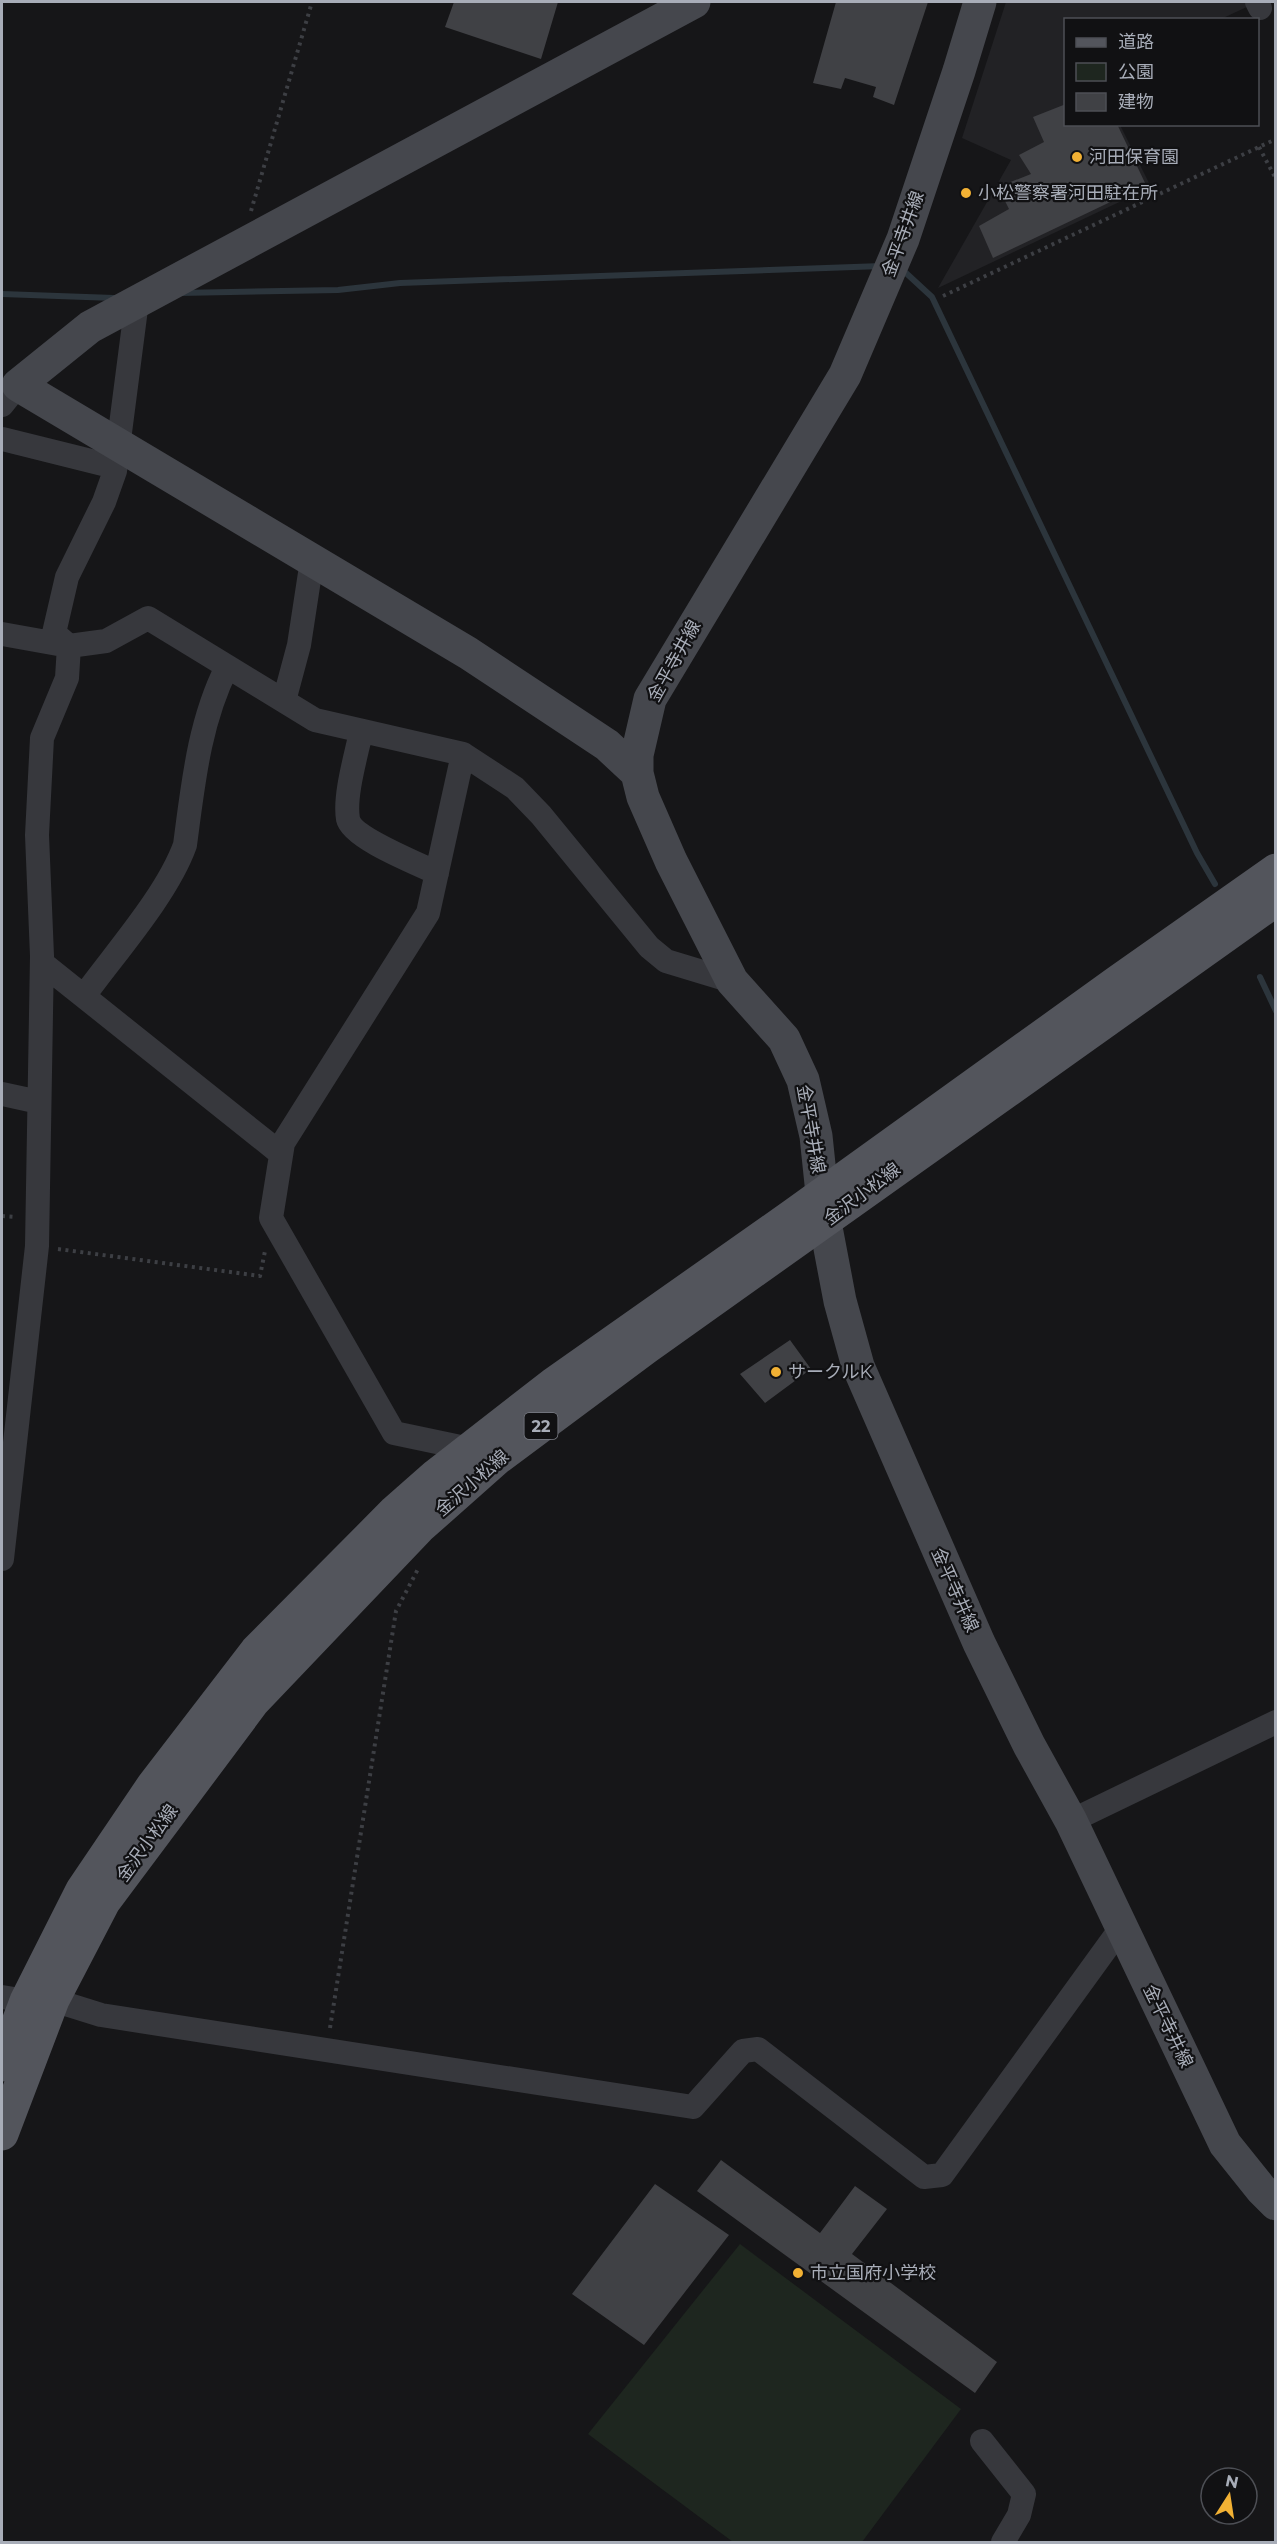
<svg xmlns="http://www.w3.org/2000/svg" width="1277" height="2544" font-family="Montserrat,'Noto Sans JP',sans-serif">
<rect width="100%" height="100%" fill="#161618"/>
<!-- built -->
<path fill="#222225" d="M1006,2H1250L1251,5L1221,19L1066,20V124L1120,125L1151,187L938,288L1011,160L962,138Z"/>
<!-- green -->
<path fill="#1e261f" d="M740,2244L961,2409L862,2542H733L588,2434Z"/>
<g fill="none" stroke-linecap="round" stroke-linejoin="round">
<!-- stream -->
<path stroke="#2c353c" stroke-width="6" d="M900,271L906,273L932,297L1197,853L1215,884
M179,293L338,290L400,283L882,266
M2,294L114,298
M1260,977L1276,1011"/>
</g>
<!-- building -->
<path fill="#404145" d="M454,2H558L541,59L445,27Z
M836,2H928L894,105L873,97L876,87L845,78L841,89L813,83Z
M1066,104V124H1117L1146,185L993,258L979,226L1009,209L998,187L1031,174L1019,155L1044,142L1033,117Z
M790,1340L811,1369L765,1403L740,1374Z
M721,2160L820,2233L855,2186L887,2209L852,2254L997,2362L975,2393L697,2191Z
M655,2184L729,2235L644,2345L572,2294Z"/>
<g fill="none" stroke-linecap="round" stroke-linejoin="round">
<!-- path -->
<path stroke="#3d3f44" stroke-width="4" stroke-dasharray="3 4.5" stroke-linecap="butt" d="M1259,147L1276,179
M251,211L312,2
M943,296L1276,139
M2,1216L16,1217
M58,1249L260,1276L265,1251
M330,2028L396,1611L418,1569"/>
<!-- street -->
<path stroke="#37383d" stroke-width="24" d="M1257,2L1260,8
M2,405L18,385
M2,439L115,467
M2,634L69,646L106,641L148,618L315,720L463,754L515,788L541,815L649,947L666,961L732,981
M69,646L54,633L67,577L104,502L115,471L137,301
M284,701L299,645L312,560
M361,732C356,756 344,796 348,819C352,838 419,864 437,873
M463,754L428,913L283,1143L271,1218L394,1433L470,1449
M42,963L280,1153
M84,996C115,953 167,895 185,845C193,785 199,722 227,667
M2,1094L39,1102
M2,1559L37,1246L42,956L37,835L42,738L67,678L69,646
M1071,1821L1276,1722
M2,1997L26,2001
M53,2000L101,2015L693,2107L743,2051L758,2049L924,2177L942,2175L1121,1928
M982,2441L1024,2494L1019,2515L1003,2542"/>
<!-- secondary -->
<path stroke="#45474d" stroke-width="33" d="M980,2L959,71L903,239L845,375L650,699L637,755V773L643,797L671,861L732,981L784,1039L803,1080L816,1136L825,1222L840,1301L858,1366L979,1643L1029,1745L1071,1821L1225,2144L1261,2189L1276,2204
M637,773L607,745L468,653L18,385L90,327L694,2"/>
<!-- primary -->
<path stroke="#53555c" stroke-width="33" d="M2,2065L26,2001L82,1890L153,1785L256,1651L394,1512L436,1475L553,1384L793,1215L1117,982L1276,870
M2,2134L53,2000L104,1902L254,1701L419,1528L498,1458L646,1348L1276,900"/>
</g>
<!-- markers -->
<g fill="#f2b134" stroke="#111113" stroke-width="2">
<circle cx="1077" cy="157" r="6"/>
<circle cx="966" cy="193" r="6"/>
<circle cx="776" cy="1372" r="6"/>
<circle cx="798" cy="2273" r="6"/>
</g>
<g text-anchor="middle" stroke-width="4.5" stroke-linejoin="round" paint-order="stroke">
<!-- shield labels -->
<rect fill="#111113" stroke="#7b7e86" stroke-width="1.5" x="524.5" y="1413" width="33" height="26" rx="4.5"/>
<g font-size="16" font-weight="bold" fill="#a8adb8">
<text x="541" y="1432">22</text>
</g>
<!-- poi labels -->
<g font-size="18" fill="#a8adb8" stroke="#111113" text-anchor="start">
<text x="1089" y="163">河田保育園</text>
<text x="978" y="199">小松警察署河田駐在所</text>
<text x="788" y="1378">サークルK</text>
<text x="810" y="2279">市立国府小学校</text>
</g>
<!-- street labels -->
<g font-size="18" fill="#a8adb8" stroke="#111113">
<text transform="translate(903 234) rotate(-70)" y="6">金平寺井線</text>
<text transform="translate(674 661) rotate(-61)" y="6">金平寺井線</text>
<text transform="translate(811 1129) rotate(80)" y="6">金平寺井線</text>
<text transform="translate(862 1194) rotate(-37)" y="6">金沢小松線</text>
<text transform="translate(472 1483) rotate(-41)" y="6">金沢小松線</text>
<text transform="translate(955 1590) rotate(66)" y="6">金平寺井線</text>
<text transform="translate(147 1843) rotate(-54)" y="6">金沢小松線</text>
<text transform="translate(1168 2026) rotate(64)" y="6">金平寺井線</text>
</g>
</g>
<!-- border -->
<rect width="1277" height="2544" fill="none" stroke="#a8adb8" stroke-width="6"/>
<!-- legend -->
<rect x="1064" y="18" width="195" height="108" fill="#111113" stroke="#4d4f55" stroke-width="1.5"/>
<rect x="1076" y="38" width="30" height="9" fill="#53555c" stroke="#4d4f55" stroke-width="1.5"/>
<text x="1118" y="48" font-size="18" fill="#a8adb8">道路</text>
<rect x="1076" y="63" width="30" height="18" fill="#1e261f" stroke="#4d4f55" stroke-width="1.5"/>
<text x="1118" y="78" font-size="18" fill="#a8adb8">公園</text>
<rect x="1076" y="93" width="30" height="18" fill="#404145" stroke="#4d4f55" stroke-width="1.5"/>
<text x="1118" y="108" font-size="18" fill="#a8adb8">建物</text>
<!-- north arrow -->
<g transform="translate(1229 2496) rotate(12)"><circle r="28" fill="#111113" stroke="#4d4f55" stroke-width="1.5"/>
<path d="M0-4.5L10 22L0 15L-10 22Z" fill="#f2b134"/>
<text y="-9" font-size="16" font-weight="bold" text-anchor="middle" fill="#a8adb8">N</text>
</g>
</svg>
